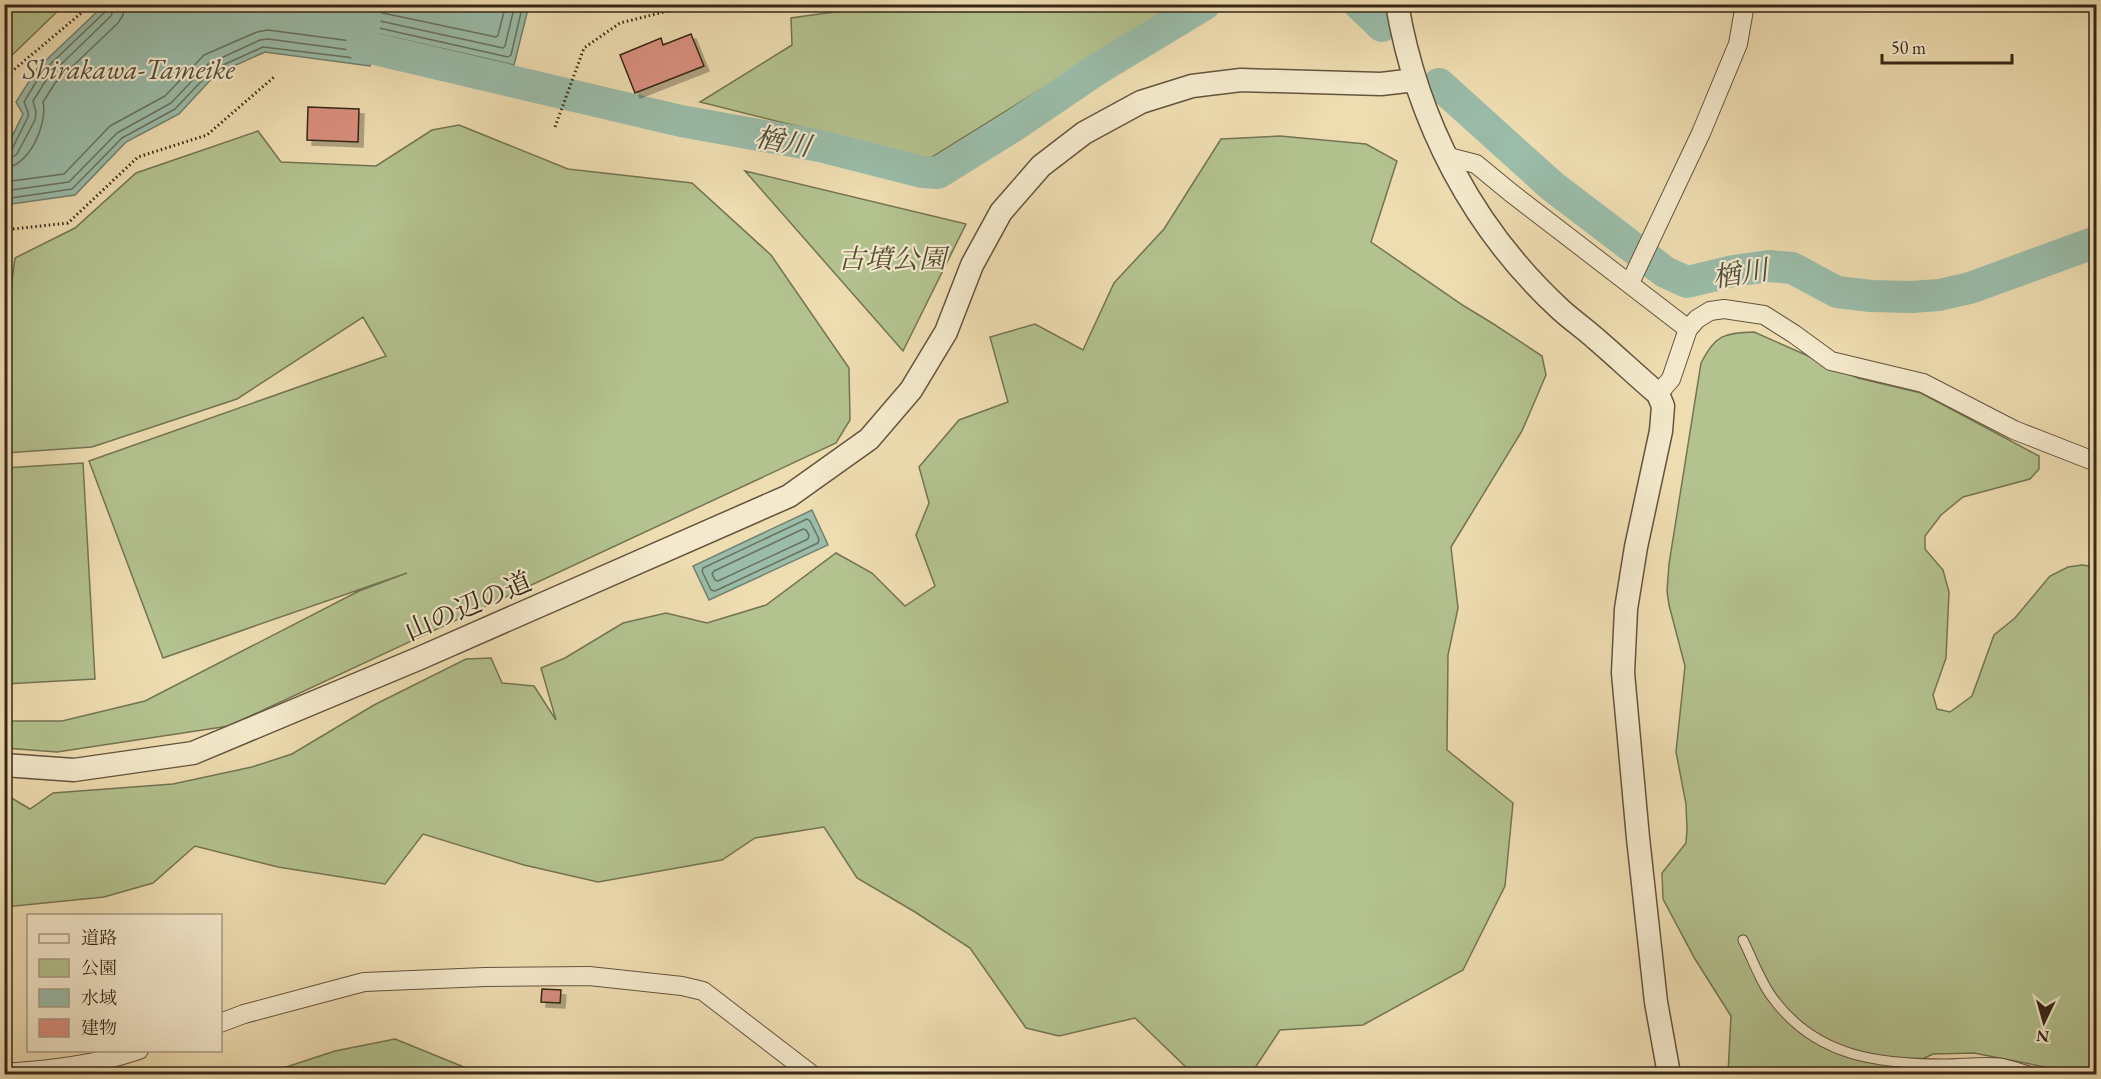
<svg xmlns="http://www.w3.org/2000/svg" width="2101" height="1079" font-family="'EB Garamond','Noto Serif JP',serif">
<defs>
<filter id="shadow"><feDropShadow dx="5" dy="5" stdDeviation="0" flood-color="#0004"/></filter>
</defs>
<rect width="100%" height="100%" fill="#eeddb1"/>
<filter id="stains"><feTurbulence type="fractalNoise" baseFrequency=".00333" numOctaves="4"/><feColorMatrix values="0 0 0 0 .2 0 0 0 0 .09 0 0 0 0 .02 0 0 0 .5 -.17"/></filter>
<radialGradient id="worn" r=".72"><stop offset=".6" stop-color="#630" stop-opacity="0"/><stop offset="1" stop-color="#630" stop-opacity=".3"/></radialGradient>
<!-- green -->
<path fill="#b3c28f" stroke="#747453" stroke-width="1.5" d="M5,4H64V5L5,62Z
M867,5V4L1177,5L929,159L700,102L792,45L791,18L863,8Z
M459,125L568,169L692,183L771,255L849,368L850,420L836,443L229,726L57,752L5,748V721H62L145,701L359,591L407,573L163,658L89,461L386,356L363,317L237,399L92,447L5,453V310H8L15,258L75,228L136,173L258,131L281,162L376,166L432,130Z
M1280,136L1366,144L1397,161L1371,242L1464,306L1492,323L1542,356L1546,375L1522,431L1451,547L1458,608L1448,655L1447,750L1513,803L1505,886L1463,970L1363,1025L1280,1030L1251,1074H1207L1190,1071L1135,1018L1059,1036L1026,1028L970,948L915,912L857,878L824,827L755,838L722,860L598,882L524,865L423,834L385,884L278,867L195,846L153,883L104,897L5,907V794L30,809L53,793L173,784L252,767L292,754L374,705L466,659L491,658L502,683L534,686L556,720L541,668L565,658L623,623L666,613L707,623L766,605L836,553L872,573L905,606L935,586L916,535L929,503L919,467L959,420L1008,402L990,337L1035,324L1083,350L1114,283L1164,229L1221,139Z
M745,171L966,224L903,351Z
M1754,332L1858,378L1921,393L2039,456V469L2030,479L1963,497L1941,515L1925,536V549L1943,570L1949,592L1946,658L1933,695L1937,709L1950,712L1972,696L1994,635L2015,618L2050,576L2068,567L2082,565L2096,567V1074H2069L2050,1068L1974,1053L1933,1054L1890,1074H1728L1731,1016L1695,959L1663,899L1662,873L1686,843L1687,830L1686,804L1676,752L1685,666L1669,605L1667,591L1669,564L1701,363C1715,335 1724,333 1754,332Z
M83,463L95,679L5,684V468Z
M395,1039L481,1074H265L335,1051Z"/>
<!-- water -->
<path fill="#9abca9" stroke="#72806f" stroke-width="1.5" d="M104,5V4L529,5L514,65L378,34L370,66L265,52L216,74L179,114L126,142L75,195L5,205V151L23,114L16,102L37,69Z
M812,510L828,545L709,600L693,566Z"/>
<g fill="none" stroke-linecap="round" stroke-linejoin="round">
<!-- shore -->
<path stroke="#687260" stroke-width="1.5" d="M4,152L12,149L28,117V112L24,102L42,72L106,11L108,4
M4,159L11,158L17,154L35,120L36,112L33,101L48,77L111,16L115,4
M4,168C29,167 48,124 43,102L55,83L118,23L123,15L124,4
M4,182L64,174L110,126L165,96L204,55L257,32L268,30L351,41C360,27 356,15 378,12L496,37L498,35L506,4
M4,191L69,182L117,133L171,103L208,64L260,40L268,39L358,51C366,39 361,23 380,21L503,48L505,46L515,4
M4,199L72,189L122,138L175,109L212,70L263,47L363,59L366,57L372,32L379,28L508,57L511,55L523,4
M807,519L810,521L819,539L818,543L715,591L711,590L702,571L703,568Z
M803,529L806,530L809,535L808,539L718,581L715,580L712,574L714,571Z"/>
<!-- river -->
<path stroke="#9abca9" stroke-width="32" d="M366,4L362,46L681,121L820,146L922,172L938,173L1012,127L1099,68L1205,4
M1359,4L1382,26
M1439,84L1552,186L1665,272L1687,282L1733,271L1769,266L1792,268L1837,292L1871,296L1912,297L1939,295L1970,288L2096,242"/>
</g>
<!-- building -->
<path fill="#da9080" stroke="#362717" stroke-width="1.5" filter="url(#shadow)" d="M691,34L704,66L635,93L620,55L661,38L663,45Z
M308,107L359,109L358,142L307,140Z
M542,989L561,990L560,1003L541,1002Z"/>
<g fill="none" stroke-linecap="round" stroke-linejoin="round">
<!-- service casing -->
<g stroke="#64543e" stroke-width="11">
<path id="service" d="M1743,940C1753,960 1761,984 1775,1001C1818,1057 1879,1064 1944,1064C1962,1064 1982,1061 1999,1063C2013,1065 2026,1071 2039,1074"/>
</g>
<!-- minor casing -->
<g stroke="#64543e" stroke-width="20">
<path id="minor" d="M1445,156L1476,164L1510,192L1688,329
M1630,283L1701,133L1738,44L1745,4
M1658,394L1671,379L1688,329L1697,319L1710,311L1724,309L1764,315L1794,334L1831,361L1923,383L2014,430L2096,462
M220,1023L244,1014L364,982L485,977L589,976L682,986L703,991L811,1074
M4,1073C51,1070 94,1065 139,1050"/>
</g>
<!-- tertiary casing -->
<g stroke="#64543e" stroke-width="25">
<path id="tertiary" d="M1397,4C1417,122 1473,229 1561,310C1572,320 1585,329 1596,339C1617,357 1637,376 1658,394L1663,406L1661,431L1636,547L1626,609L1623,673L1638,838L1656,1002L1669,1074
M4,765L74,770L193,753L420,658L789,496L869,439L911,390L946,332L972,265L1001,212L1041,166L1084,133L1141,102L1192,86L1241,80L1381,84L1415,80"/>
</g>
<!-- path -->
<path stroke="#362717" stroke-width="3" stroke-dasharray="1.5 3" stroke-linecap="butt" d="M4,78L92,4
M555,127L584,48L620,23L688,6L734,4
M4,230L68,223L138,157L207,135L274,77"/>
<!-- service -->
<use href="#service" stroke="#f4e9cc" stroke-width="9"/>
<!-- minor -->
<use href="#minor" stroke="#f4e9cc" stroke-width="18"/>
<!-- tertiary -->
<use href="#tertiary" stroke="#f4e9cc" stroke-width="22"/>
</g>
<g text-anchor="middle" stroke-width="4.5" stroke-linejoin="round" paint-order="stroke">
<!-- park labels -->
<g font-size="27" font-style="italic" fill="#554e35" stroke="#f4e9cc">
<text x="892" y="268">古墳公園</text>
</g>
<!-- street labels -->
<g font-size="27" fill="#362717" stroke="#f4e9cc">
<text transform="translate(468 606) rotate(-23)" y="9">山の辺の道</text>
</g>
<!-- water labels -->
<g font-size="28" font-style="italic" fill="#4f4c3c" stroke="#f4e9cc">
<text x="129" y="79">Shirakawa-Tameike</text>
<text transform="translate(783 141) rotate(11)" y="10">楢川</text>
<text transform="translate(1740 273) rotate(-9)" y="10">楢川</text>
</g>
</g>
<!-- margin -->
<rect width="2101" height="1079" fill="none" stroke="#eeddb1" stroke-width="24"/>
<rect x="6" y="6" width="2089" height="1067" fill="none" stroke="#362717" stroke-width="3"/>
<rect x="12" y="12" width="2077" height="1055" fill="none" stroke="#362717" stroke-width="1.5"/>
<!-- legend -->
<rect x="27" y="914" width="195" height="138" fill="#f4e9cc" stroke="#a89b84" stroke-width="1.5"/>
<rect x="39" y="934" width="30" height="9" fill="#f4e9cc" stroke="#a89b84" stroke-width="1.5"/>
<text x="81" y="944" font-size="18" fill="#362717">道路</text>
<rect x="39" y="959" width="30" height="18" fill="#b3c28f" stroke="#a89b84" stroke-width="1.5"/>
<text x="81" y="974" font-size="18" fill="#362717">公園</text>
<rect x="39" y="989" width="30" height="18" fill="#9abca9" stroke="#a89b84" stroke-width="1.5"/>
<text x="81" y="1004" font-size="18" fill="#362717">水域</text>
<rect x="39" y="1019" width="30" height="18" fill="#da9080" stroke="#a89b84" stroke-width="1.5"/>
<text x="81" y="1034" font-size="18" fill="#362717">建物</text>
<!-- north arrow -->
<g transform="translate(2044 1022) rotate(185)" stroke="#f4e9cc" stroke-width="4.5" paint-order="stroke">
<path d="M0-4.5L10 22L0 15L-10 22Z" fill="#362717"/>
<text y="-9" font-size="16" font-weight="bold" text-anchor="middle" fill="#362717">N</text>
</g>
<!-- scale -->
<path d="M1882 54v9h130v-9" fill="none" stroke="#362717" stroke-width="3"/>
<text x="1891" y="54" font-size="18" fill="#362717" stroke="#f4e9cc" stroke-width="4.5" paint-order="stroke">50 m</text>
<rect width="100%" height="100%" filter="url(#stains)"/>
<rect width="100%" height="100%" fill="url(#worn)"/>
</svg>
